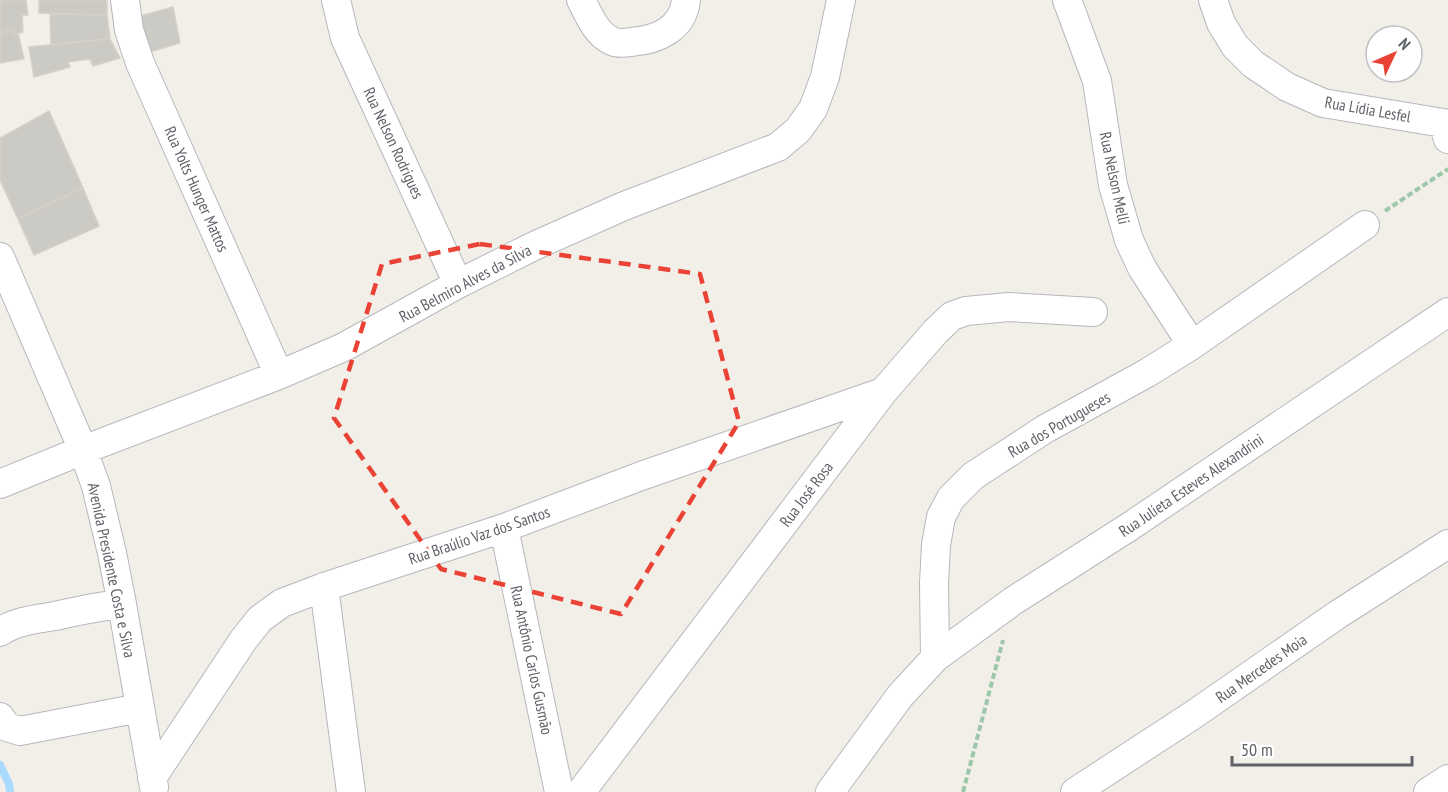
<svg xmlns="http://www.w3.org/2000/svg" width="1448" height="792" font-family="'PT Sans Narrow',sans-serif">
<rect width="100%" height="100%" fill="#f1efe8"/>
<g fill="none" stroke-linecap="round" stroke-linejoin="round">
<!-- stream -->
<path stroke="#aadaff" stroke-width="8" d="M0,765L9,784L10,792"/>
</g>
<!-- building -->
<path fill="#cccac5" stroke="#d6d1c6" stroke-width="1.5" d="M0,0H26L28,15H22L23,32L14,35L12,30L0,33Z
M39,0H107V15L39,13Z
M173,7L180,43L146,53L137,17Z
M50,14L107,15L110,39L51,44Z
M12,30L14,35L18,33L24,59L0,63V33Z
M110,39L120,58L93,66L90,59L68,62L70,67L34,77L29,47Z
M49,111L83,188L18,219L0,180V138Z
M83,188L99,226L34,255L18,219Z"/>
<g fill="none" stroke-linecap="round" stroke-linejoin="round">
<!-- minor casing -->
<g stroke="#b5b8bc" stroke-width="30">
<path id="minor" d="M125,0L129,30L140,63L279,375
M336,0L345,38L458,284
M581,0C589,15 596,34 612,41C618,44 625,43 631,42C657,40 683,29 686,0
M1067,0L1097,81L1113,185L1129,240L1142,268L1192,345
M1213,0L1221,23L1235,46L1253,64L1287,87L1323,103L1443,123L1448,139
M0,257L83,450L96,486L112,553L122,604L154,787
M0,484L83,450L279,375L344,347L458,284L534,246L624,206L778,147L798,130L813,109L825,77L841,0
M504,528L559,792
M324,587L351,792
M0,632C15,621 37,619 55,616C77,611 99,606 122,604
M935,658L934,583L936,545L941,517L951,498L973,476L1045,429L1147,373L1192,345L1365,225
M0,717L7,727L20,731L140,708
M152,778L244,639L260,619L282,603L324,587L504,528L641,476L883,392
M581,792L883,392L936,331L952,316L966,311L1009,307L1093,312
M830,792L900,696L935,658L1013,601L1129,527L1448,312
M1075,792L1193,715L1337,615L1448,544
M1428,792L1448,779"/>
</g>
<!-- path -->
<path stroke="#9cc7a9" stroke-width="4" stroke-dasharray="6 3" stroke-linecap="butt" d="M1385,211L1448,169
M963,792L1003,640"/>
<!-- minor -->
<use href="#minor" stroke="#fff" stroke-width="28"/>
</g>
<!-- marked area -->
<path fill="none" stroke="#ea4335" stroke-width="4.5" stroke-dasharray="12 8" stroke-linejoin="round" d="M480,244L700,274L739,422L621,614L441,569L334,418L382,264Z"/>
<g text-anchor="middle" stroke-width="6" stroke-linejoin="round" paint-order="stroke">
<!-- street labels -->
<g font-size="16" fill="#5f6368" stroke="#fff">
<text transform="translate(1368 109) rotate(10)" y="6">Rua Lídia Lesfel</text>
<text transform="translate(394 143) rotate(65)" y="6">Rua Nelson Rodrigues</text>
<text transform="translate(1115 178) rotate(78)" y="6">Rua Nelson Melli</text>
<text transform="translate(197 189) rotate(66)" y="6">Rua Yolts Hunger Mattos</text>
<text transform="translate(465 283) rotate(-28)" y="6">Rua Belmiro Alves da Silva</text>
<text transform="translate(1059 424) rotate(-30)" y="6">Rua dos Portugueses</text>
<text transform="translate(1191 485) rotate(-34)" y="6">Rua Julieta Esteves Alexandrini</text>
<text transform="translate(806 494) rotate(-53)" y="6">Rua José Rosa</text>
<text transform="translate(479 535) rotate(-19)" y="6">Rua Braúlio Vaz dos Santos</text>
<text transform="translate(112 570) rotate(78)" y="6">Avenida Presidente Costa e Silva</text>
<text transform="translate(532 660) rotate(78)" y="6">Rua Antônio Carlos Gusmão</text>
<text transform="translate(1261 668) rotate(-35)" y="6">Rua Mercedes Moia</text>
</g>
</g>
<!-- north arrow -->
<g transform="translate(1394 54) rotate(46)"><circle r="28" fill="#ffffff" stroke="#bfc1c3" stroke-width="1.5"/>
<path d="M0-4.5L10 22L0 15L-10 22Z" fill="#ea4335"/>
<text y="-9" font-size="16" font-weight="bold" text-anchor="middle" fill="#5f6368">N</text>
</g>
<!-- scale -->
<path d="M1232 756v9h180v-9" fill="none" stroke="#5f6368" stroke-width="3"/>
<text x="1241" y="756" font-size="18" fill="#5f6368" stroke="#ffffff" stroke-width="4.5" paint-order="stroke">50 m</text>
</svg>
